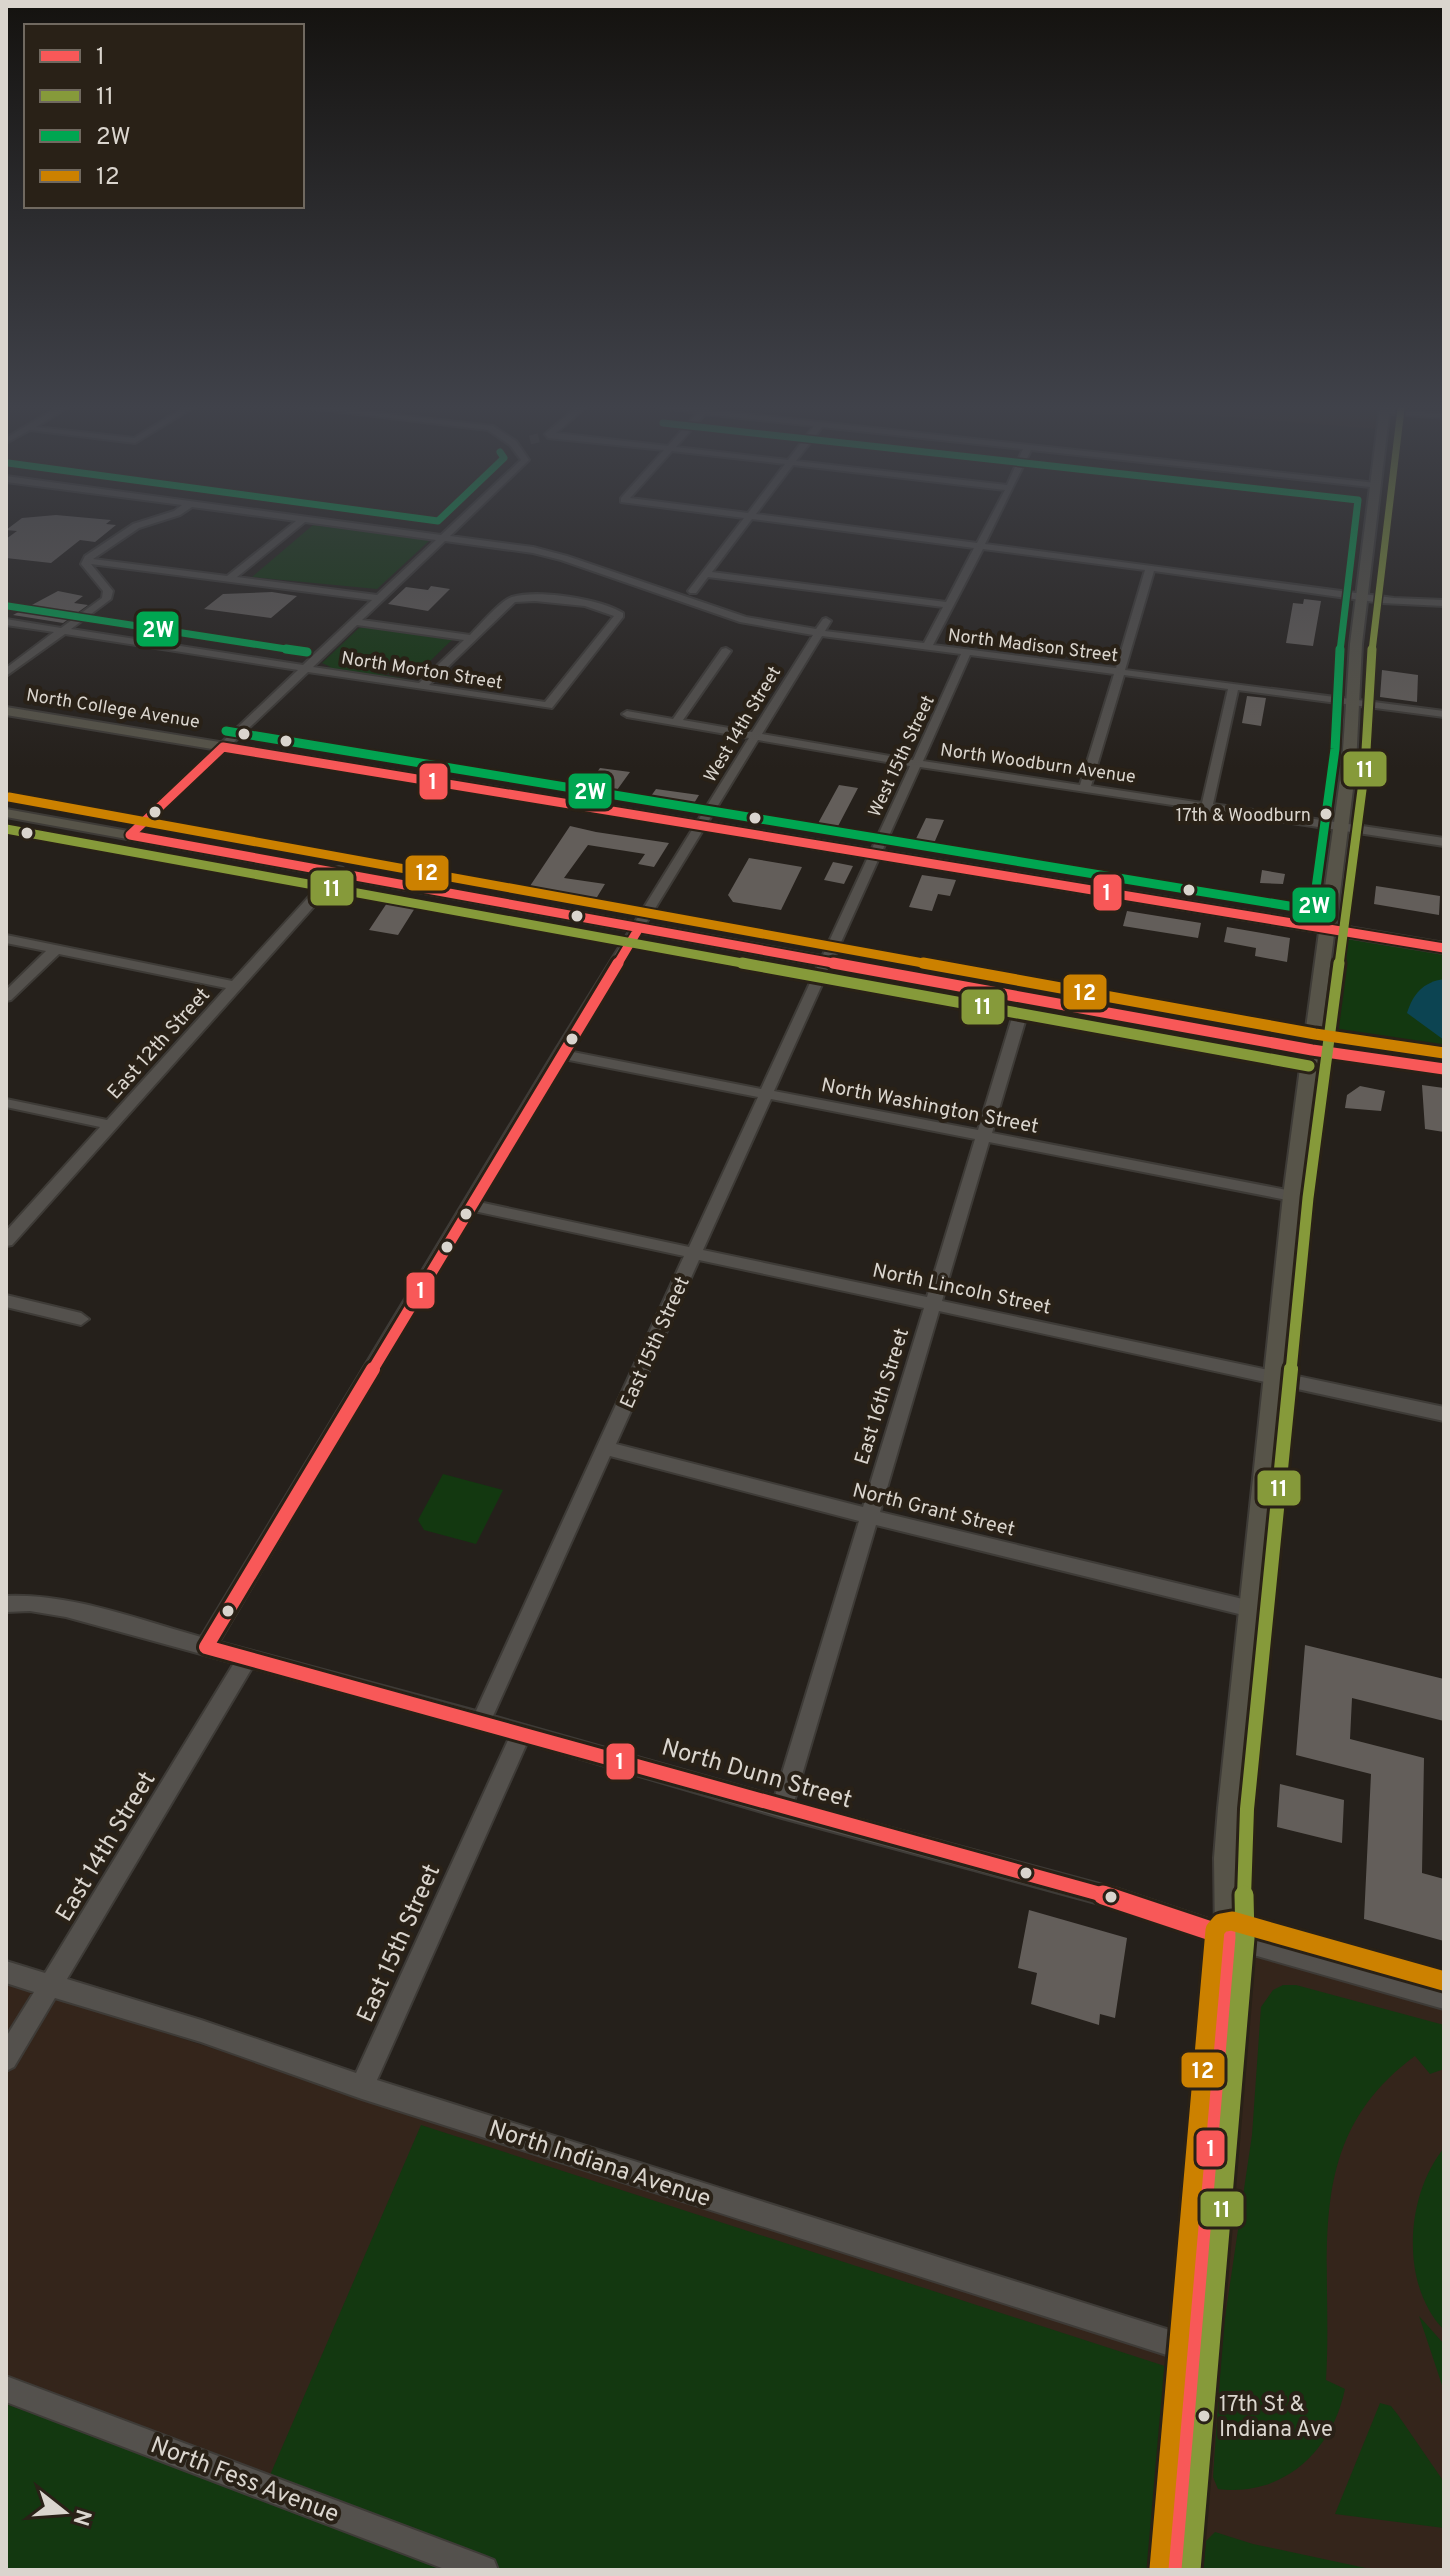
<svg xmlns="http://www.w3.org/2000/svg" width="1450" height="2576" font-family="Overpass,sans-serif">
<rect width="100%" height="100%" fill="#25201b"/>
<!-- education -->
<path fill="#34251b" d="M1045,407H1378L1376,429L1158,411L1105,415Z
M1243,1951L1444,2009V2570H6V1982L1206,2367Z"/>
<!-- green -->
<path fill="#133810" d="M313,525L430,540L377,589L252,577Z
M368,627L452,640C417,672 425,676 374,673L412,680L410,682L319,667H331L322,663L359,628Z
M1346,937L1444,953V1065L1333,1048Z
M443,1474L503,1490L476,1544L424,1530L418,1520Z
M1283,1985H1296L1444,2025V2069L1430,2074L1415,2056C1299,2141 1334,2256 1326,2380L1345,2389C1332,2451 1284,2497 1218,2489L1213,2477L1223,2331L1252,2135L1261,2007L1273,1990Z
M421,2125L1171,2368L1149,2570H6V2404L261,2496Z
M1444,2148V2330C1400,2285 1405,2196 1444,2148Z
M1419,2316L1444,2344V2391Z
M1380,2403L1391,2406L1398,2415L1444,2482V2528L1335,2514Z
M1215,2532L1253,2544L1375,2570H1203L1206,2541Z"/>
<!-- water -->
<path fill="#0c4452" d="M1444,979V1040L1407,1013C1413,994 1423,982 1444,979Z"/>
<!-- building -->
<path fill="#635e5a" d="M56,515L111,520L106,524L116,525L95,542L80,540L51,563L6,558V539L17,531L6,530L22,518Z
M431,586L450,589L428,611L388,604L406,587L428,590Z
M58,591L83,596L74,603L88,605L63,623L13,615Z
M272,592L297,596L271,618L204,609L223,594Z
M1304,599L1321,601L1313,646L1286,643L1293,603L1303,604Z
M1382,670L1418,675L1417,702L1380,697Z
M1247,696L1266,698L1261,726L1242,723Z
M600,768L630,772L612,797L582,793Z
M839,785L858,788L836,830L816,827Z
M656,789L699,795L690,810L646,803Z
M926,818L944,820L932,848L913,845Z
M570,826L596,832L669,843L654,867L638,864L645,854L588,845L564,878L605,884L591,907L524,895Z
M749,858L802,867L781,910L733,902L728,895Z
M833,862L853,866L844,884L824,880Z
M1262,870L1285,874L1283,884L1260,883Z
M922,875L956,880L950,896L938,894L932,911L909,907Z
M1376,886L1440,896L1439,915L1374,904Z
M391,897L410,900L406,907L415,908L398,935L369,930Z
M1127,911L1201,923L1198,938L1123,926Z
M1227,927L1290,938L1287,962L1255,956L1256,948L1224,942Z
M1422,1085L1444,1088V1132L1425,1129Z
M1360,1086L1385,1091L1381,1111L1345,1108L1347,1095Z
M1305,1645L1444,1679V1721L1352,1698L1350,1739L1424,1758L1422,1873L1444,1879V1941L1364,1919L1371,1774L1296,1755Z
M1280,1784L1344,1800L1342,1843L1277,1827Z
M1029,1910L1127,1938L1115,2018L1100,2014L1099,2025L1031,2004L1037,1973L1018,1968Z"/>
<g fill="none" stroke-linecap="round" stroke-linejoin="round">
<!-- minor-tunnel -->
<path stroke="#403b36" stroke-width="9" stroke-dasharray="9 4" stroke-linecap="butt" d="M530,440L542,437"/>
<!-- minor casing -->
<g stroke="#3e3b37" stroke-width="4">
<path id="minor" d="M58,407H68L36,427L134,438L185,407H194L135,443L30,430L6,443V438Z
M301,407H326L493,426L516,441L529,460L450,536L533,547L567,556L746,617L816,629L823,619L826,618L831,621L825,631L924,643L943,607L708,577L696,593H690L688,591L744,518L621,502V498L664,450L548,438L545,434L577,407H586L556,433L668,446L697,413L661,407H711L709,410L1376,483L1379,484V488L1031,450L985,544L1394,598L1444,600V606L1382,603L1154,571L1125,670L1444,711V717L1238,690L1213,804L1444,838V846L920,767L774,1091L978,1130L1018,998L1020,995H1030L1032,998L992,1133L1292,1191L1300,1196L1292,1201L989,1142L942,1301L1444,1407V1421L939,1311L880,1512L1251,1601L1258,1603L1261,1609L1258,1615L1251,1617L876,1525L794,1802L1118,1889L1229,1926L1444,1987V2009L1229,1948L1118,1909L782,1818L527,1743L377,2080L1195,2338L1204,2342L1208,2351L1204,2360L1195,2364L362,2099L201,2042L55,1998L14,2067L6,2071V2037L34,1992L6,1983V1961L45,1973L234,1663L66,1617L30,1611L6,1612V1596C71,1593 139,1620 201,1637L553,1054L749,738L627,717L622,714L627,711L673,719L722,649L726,648L731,651L683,720L752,732L813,635L740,622L561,560L533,553L445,541L362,620L470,635C480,625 500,601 512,597C538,589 601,599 623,613V617L552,708L308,672L134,837H126V833L298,670L65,634L6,676V668L54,632L6,625V619L61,628L102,598L103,591L81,564L85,556L133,524L174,511L182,505L6,482V476L441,535L521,460L510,445L488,430ZM705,414L814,426L788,460L676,447ZM822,427L1023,449L1007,485L796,461ZM672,451L785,464L748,513L630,498ZM793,465L1005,490L977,543L756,514ZM192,507L296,521L227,576L93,559L139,528L180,515ZM752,519L974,548L946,602L712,572ZM305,522L436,540L377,595L237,577ZM983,549L1145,570L1116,668L933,645ZM91,564L372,600L303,665L71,629L111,599L113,591ZM535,601L585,606L614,616L545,702L429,685L515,602ZM357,625L464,640L419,683L313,667ZM822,636L961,654L913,760L762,734ZM970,655L1114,674L1080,785L923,761ZM1124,675L1228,689L1202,803L1091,786ZM758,740L910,766L761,1089L568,1051ZM564,1059L758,1097L689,1247L479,1202ZM771,1099L975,1139L927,1297L703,1250ZM474,1211L684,1256L476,1711L219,1642ZM699,1260L924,1308L863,1507L616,1444ZM610,1456L859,1521L775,1796L493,1716ZM252,1668L509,1738L356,2073L201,2020L67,1979Z
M1384,409L1444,414V418L1381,413Z
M339,867L343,868V874L12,1245L6,1246V1231L100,1127L6,1107V1099L107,1120L226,988L59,954L11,1000L6,1001V990L46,951L6,943V935L232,981L335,868Z
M6,1295L81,1313L89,1319L81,1325L6,1307Z
M6,2376L484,2556L494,2560L498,2570H447L6,2402Z"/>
</g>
<!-- major casing -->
<g stroke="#3e3b37" stroke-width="4">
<path id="major" d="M1380,407H1390L1362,644L1356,765L1336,925L1444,943V953L1334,935L1320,1046L1444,1064V1074L1319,1056L1301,1196L1244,1808L1240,1858L1243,1937L1193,2570H1157L1215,1937L1214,1858L1218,1808L1283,1196L1302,1053L6,817V809L1304,1043L1319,932L6,715V707L1320,923L1342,765L1350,644Z"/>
</g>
<!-- minor -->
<use href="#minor" fill="#54514d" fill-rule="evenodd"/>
<!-- major -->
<use href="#major" fill="#575449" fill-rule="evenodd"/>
<!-- bus-1-far3 casing -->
<g stroke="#292117" stroke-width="13">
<path id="bus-1-far3" d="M130,835L223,747L1444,948
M130,835L844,965
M617,965L639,928"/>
</g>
<!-- bus-1-far2 casing -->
<g stroke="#292117" stroke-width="17">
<path id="bus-1-far2" d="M833,963L1312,1050L1444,1069
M372,1371L618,963"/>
</g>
<!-- bus-1-far1 casing -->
<g stroke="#292117" stroke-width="20">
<path id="bus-1-far1" d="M373,1369L206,1647L1111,1897"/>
</g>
<!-- bus-1 casing -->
<g stroke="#292117" stroke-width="25">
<path id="bus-1" d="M1103,1895L1229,1937L1175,2570"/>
</g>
<!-- bus-2-far4 casing -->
<g stroke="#292117" stroke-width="10">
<path id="bus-2-far4" d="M1372,651L1401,409"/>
</g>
<!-- bus-2-far3 casing -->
<g stroke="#292117" stroke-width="13">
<path id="bus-2-far3" d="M6,829L753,965
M1339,965L1365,767L1372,649"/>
</g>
<!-- bus-2-far2 casing -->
<g stroke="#292117" stroke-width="17">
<path id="bus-2-far2" d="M742,963L1309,1066
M1291,1371L1308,1198L1339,963"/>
</g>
<!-- bus-2-far1 casing -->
<g stroke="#292117" stroke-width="20">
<path id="bus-2-far1" d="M1244,1897L1247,1809L1291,1369"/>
</g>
<!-- bus-2 casing -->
<g stroke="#292117" stroke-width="25">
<path id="bus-2" d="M1191,2570L1245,1938L1244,1895"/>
</g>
<!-- bus-3-far1 casing -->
<g stroke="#292117" stroke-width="10">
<path id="bus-3-far1" d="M663,423L1358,500L1340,651
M8,463L438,521L504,458L500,452
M8,606L299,651"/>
</g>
<!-- bus-3 casing -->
<g stroke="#292117" stroke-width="13">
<path id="bus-3" d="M286,649L307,652
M226,731L1313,910L1335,749L1340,649"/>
</g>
<!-- bus-4-far2 casing -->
<g stroke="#292117" stroke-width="13">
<path id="bus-4-far2" d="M9,797L934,965"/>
</g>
<!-- bus-4-far1 casing -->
<g stroke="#292117" stroke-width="17">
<path id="bus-4-far1" d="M923,963L1315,1034L1444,1053"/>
</g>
<!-- bus-4 casing -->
<g stroke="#292117" stroke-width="25">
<path id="bus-4" d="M1159,2569L1215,1930L1221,1923L1232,1921L1444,1981"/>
</g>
<!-- bus-1-far3 -->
<use href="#bus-1-far3" stroke="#f85858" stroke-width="9"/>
<!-- bus-1-far2 -->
<use href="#bus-1-far2" stroke="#f85858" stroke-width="11"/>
<!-- bus-1-far1 -->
<use href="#bus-1-far1" stroke="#f85858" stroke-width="14"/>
<!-- bus-1 -->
<use href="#bus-1" stroke="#f85858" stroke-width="19"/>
<!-- bus-2-far4 -->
<use href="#bus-2-far4" stroke="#869a3a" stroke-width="7"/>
<!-- bus-2-far3 -->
<use href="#bus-2-far3" stroke="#869a3a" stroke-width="9"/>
<!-- bus-2-far2 -->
<use href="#bus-2-far2" stroke="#869a3a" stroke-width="11"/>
<!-- bus-2-far1 -->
<use href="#bus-2-far1" stroke="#869a3a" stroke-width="14"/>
<!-- bus-2 -->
<use href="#bus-2" stroke="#869a3a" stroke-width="19"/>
<!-- bus-3-far1 -->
<use href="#bus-3-far1" stroke="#00a651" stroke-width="7"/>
<!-- bus-3 -->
<use href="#bus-3" stroke="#00a651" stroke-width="9"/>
<!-- bus-4-far2 -->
<use href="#bus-4-far2" stroke="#cc8100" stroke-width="9"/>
<!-- bus-4-far1 -->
<use href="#bus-4-far1" stroke="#cc8100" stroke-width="11"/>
<!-- bus-4 -->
<use href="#bus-4" stroke="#cc8100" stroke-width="19"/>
</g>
<!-- sky -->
<linearGradient id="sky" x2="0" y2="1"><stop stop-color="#14120f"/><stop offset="0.53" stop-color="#40424a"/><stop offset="1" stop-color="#40424a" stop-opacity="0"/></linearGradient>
<rect width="1450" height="768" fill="url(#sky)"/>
<!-- markers -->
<g fill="#dad5ce" stroke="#292117" stroke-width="3">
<circle cx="244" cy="734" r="7"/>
<circle cx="286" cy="741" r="7"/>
<circle cx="155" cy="812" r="7"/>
<circle cx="1326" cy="814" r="7"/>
<circle cx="755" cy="818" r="7"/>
<circle cx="27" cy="833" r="7"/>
<circle cx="1189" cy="890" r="7"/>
<circle cx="577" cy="916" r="7"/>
<circle cx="572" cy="1039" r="7"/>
<circle cx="466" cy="1214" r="7"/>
<circle cx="447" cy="1247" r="7"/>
<circle cx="228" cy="1611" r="7"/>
<circle cx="1026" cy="1873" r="7"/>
<circle cx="1111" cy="1897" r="7"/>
<circle cx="1204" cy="2416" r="7"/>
</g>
<g text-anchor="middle" stroke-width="8" stroke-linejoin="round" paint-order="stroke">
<!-- far-street labels -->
<g font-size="18" fill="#dad5ce" stroke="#292117">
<text transform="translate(1033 645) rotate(7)" y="6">North Madison Street</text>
<text transform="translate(422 670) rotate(9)" y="6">North Morton Street</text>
<text transform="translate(113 708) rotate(9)" y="6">North College Avenue</text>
<text transform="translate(742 724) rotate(-59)" y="6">West 14th Street</text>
<text transform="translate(901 756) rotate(-65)" y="6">West 15th Street</text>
<text transform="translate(1038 763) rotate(8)" y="6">North Woodburn Avenue</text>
</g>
<!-- bus labels -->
<g font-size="18" fill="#dad5ce" stroke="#292117" text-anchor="end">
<text x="1311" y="821">17th &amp; Woodburn</text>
</g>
<!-- street labels -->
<g font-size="20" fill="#dad5ce" stroke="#292117">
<text transform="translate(158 1043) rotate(-48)" y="7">East 12th Street</text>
<text transform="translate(930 1105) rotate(11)" y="7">North Washington Street</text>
<text transform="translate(962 1288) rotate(12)" y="7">North Lincoln Street</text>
<text transform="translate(654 1342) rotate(-66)" y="7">East 15th Street</text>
<text transform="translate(881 1396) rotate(-73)" y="7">East 16th Street</text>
<text transform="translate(934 1509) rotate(14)" y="7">North Grant Street</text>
</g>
<!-- near-bus labels -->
<g font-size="22" fill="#dad5ce" stroke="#292117" text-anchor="start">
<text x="1219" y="2411">17th St &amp;<tspan x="1219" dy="25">Indiana Ave</tspan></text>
</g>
<!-- near-street labels -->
<g font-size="24" fill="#dad5ce" stroke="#292117">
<text transform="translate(757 1773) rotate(16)" y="8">North Dunn Street</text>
<text transform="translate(105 1846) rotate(-59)" y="8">East 14th Street</text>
<text transform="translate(398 1943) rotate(-66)" y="8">East 15th Street</text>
<text transform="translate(600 2163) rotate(18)" y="8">North Indiana Avenue</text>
<text transform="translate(245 2479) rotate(21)" y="8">North Fess Avenue</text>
</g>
</g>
<g stroke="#292117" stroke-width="3">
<rect x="135" y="610" width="45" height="38" rx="8" fill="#00a651"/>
<rect x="1342" y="750" width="46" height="38" rx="8" fill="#869a3a"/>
<rect x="418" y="762" width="31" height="39" rx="8" fill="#f85858"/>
<rect x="567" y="772" width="46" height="38" rx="8" fill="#00a651"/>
<rect x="404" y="854" width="46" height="38" rx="8" fill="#cc8100"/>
<rect x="309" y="869" width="46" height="38" rx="8" fill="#869a3a"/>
<rect x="1092" y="873" width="31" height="39" rx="8" fill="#f85858"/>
<rect x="1291" y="886" width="46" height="38" rx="8" fill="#00a651"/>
<rect x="1062" y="973" width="46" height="38" rx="8" fill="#cc8100"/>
<rect x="960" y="988" width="46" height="38" rx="8" fill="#869a3a"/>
<rect x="405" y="1271" width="31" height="39" rx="8" fill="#f85858"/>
<rect x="1256" y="1469" width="46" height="38" rx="8" fill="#869a3a"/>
<rect x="605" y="1742" width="31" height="39" rx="8" fill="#f85858"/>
<rect x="1180" y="2051" width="46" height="38" rx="8" fill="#cc8100"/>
<rect x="1195" y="2129" width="31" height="39" rx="8" fill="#f85858"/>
<rect x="1199" y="2190" width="46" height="38" rx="8" fill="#869a3a"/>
</g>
<g font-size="22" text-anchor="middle" font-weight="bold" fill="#fff">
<text x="158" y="637">2W</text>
<text x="1365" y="777">11</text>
<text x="433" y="789">1</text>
<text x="590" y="799">2W</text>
<text x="427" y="880">12</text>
<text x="332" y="896">11</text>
<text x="1107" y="900">1</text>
<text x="1314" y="913">2W</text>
<text x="1085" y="1000">12</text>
<text x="983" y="1014">11</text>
<text x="421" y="1298">1</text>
<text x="1279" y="1496">11</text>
<text x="620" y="1769">1</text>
<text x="1203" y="2078">12</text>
<text x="1211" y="2156">1</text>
<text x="1222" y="2217">11</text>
</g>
<!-- border -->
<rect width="1450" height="2576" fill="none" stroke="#dad5ce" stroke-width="16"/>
<!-- legend -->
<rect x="24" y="24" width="280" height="184" fill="#292117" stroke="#706960" stroke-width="2"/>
<rect x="40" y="50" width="40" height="12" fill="#f85858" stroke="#706960" stroke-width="2"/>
<text x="96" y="64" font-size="24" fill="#dad5ce">1</text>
<rect x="40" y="90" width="40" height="12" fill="#869a3a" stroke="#706960" stroke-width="2"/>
<text x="96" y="104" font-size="24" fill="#dad5ce">11</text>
<rect x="40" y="130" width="40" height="12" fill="#00a651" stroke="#706960" stroke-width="2"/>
<text x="96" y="144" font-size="24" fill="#dad5ce">2W</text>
<rect x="40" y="170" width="40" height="12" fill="#cc8100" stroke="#706960" stroke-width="2"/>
<text x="96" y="184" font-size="24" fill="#dad5ce">12</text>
<!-- north arrow -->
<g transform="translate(64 2512) rotate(107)" stroke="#292117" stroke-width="6" paint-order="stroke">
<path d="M0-6L14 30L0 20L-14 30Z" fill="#dad5ce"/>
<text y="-12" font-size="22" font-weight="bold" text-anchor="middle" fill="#dad5ce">N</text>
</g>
</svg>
